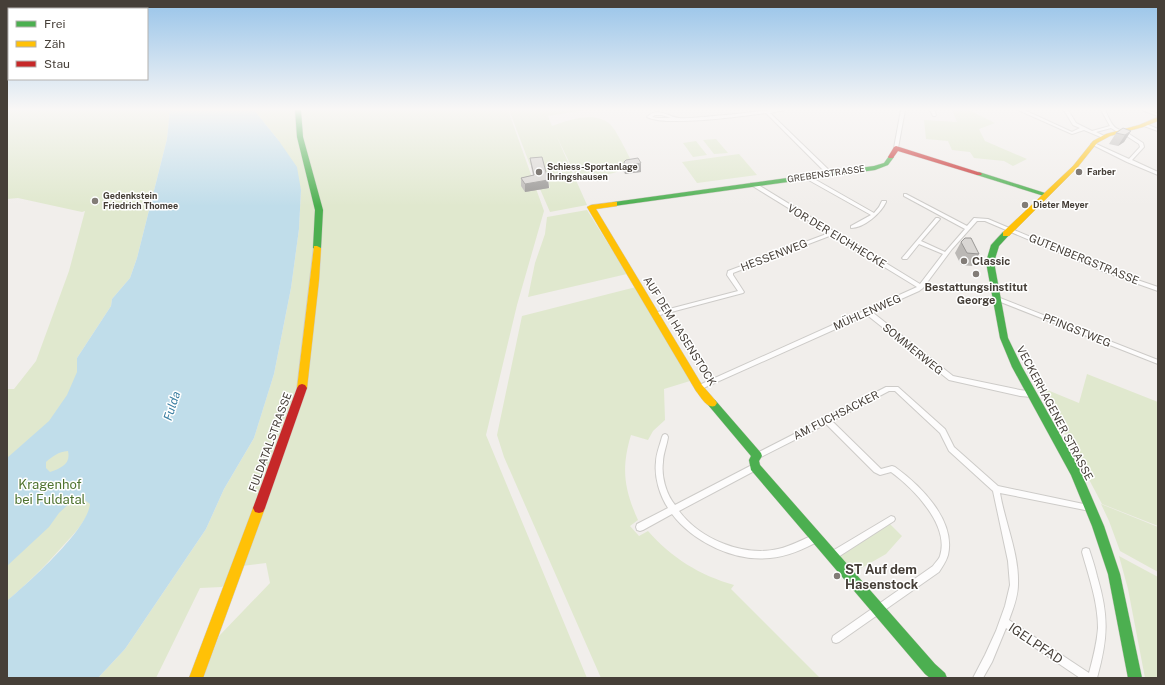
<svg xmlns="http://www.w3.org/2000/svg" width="1165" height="685" font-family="'Public Sans',sans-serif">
<rect width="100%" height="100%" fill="#f1eeeb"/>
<!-- green -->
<path fill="#e0e8ce" d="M7,110H170L167,139L137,258L130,278L112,299L111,306L77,358V372C82,403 100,486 89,511C83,525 71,537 61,548C44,567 27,584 7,601V389H14L36,361L69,271L85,211L82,212L18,198L7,199Z
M254,110H508L544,211L517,305L486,435L587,678H203L219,636L270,583L266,563L242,566L222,587L200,588L156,678H98L125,649L206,529L224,489L254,438L274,374L291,288L299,229L301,190L279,141Z
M509,110H585L548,116L552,126C569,120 594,111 610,124C617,131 626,151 631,160C618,179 597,175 575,174L556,135L587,205L550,212L540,189L550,188L543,163L530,165Z
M952,110H969L995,123L979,129L985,141L1027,159L1013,166L1004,161L974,158L970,152L952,150L948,141L926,139L924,120L957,122Z
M716,139L728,153L714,154L703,140Z
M696,141L707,155L693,157L683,143Z
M739,154L757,175L697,183L682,162Z
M587,210L627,274L528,297L535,263L545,234L547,217Z
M636,287L690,381L664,389L665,420L653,431L648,440L631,435C621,468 624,489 638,520L630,526L639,536L648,531C672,558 699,575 734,585L731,589L820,678H601L504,457L497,435L522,316Z
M1087,374L1158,402V526L1102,504L1040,387L1079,403Z
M1101,504L1158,527V572L1120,551L1109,521Z
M889,523L902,536L886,554L851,574L835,557Z
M1119,556L1158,577V678H1145L1128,589Z"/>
<!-- water -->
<path fill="#c0ddea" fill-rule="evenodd" d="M170,110H254L279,141L297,167L301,190L299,229L291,288L274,374L254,438L224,489L206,529L125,649L98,678H7V601C29,582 87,531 90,504L82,498L73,500L59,513L49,527L7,566V458L49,421L67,395L77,372V358L111,306L112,299L130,278L137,258L167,139ZM68,451C71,464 61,468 50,472L46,468V462C53,456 58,452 68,451Z"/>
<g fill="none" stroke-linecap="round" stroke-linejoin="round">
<!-- street casing -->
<g stroke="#cdcbc8" stroke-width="2">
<path id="street" d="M770,110H785L770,113L832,173V175H828L766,113C742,116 666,127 647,117C658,106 668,117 679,118C687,119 696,117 704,117C726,115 748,113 770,110ZM655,115H662L671,118H657L652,117Z
M901,110H905L898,148L896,149L894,148Z
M930,110H934L936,115L935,116H933Z
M1018,110H1024L1072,132L1080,128L1073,125L1064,110H1068L1076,123L1092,131L1110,126L1101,110H1105C1109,118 1113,131 1123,130L1143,143L1144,147L1132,160L1158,172V175L1127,162L1091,144L1094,143L1129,159L1140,147L1139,144L1122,133H1119L1111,128L1096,132L1104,136V138H1103L1084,130L1072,134Z
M1142,110H1148L1158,114V116Z
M1144,124H1146L1158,129V131L1144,126Z
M805,176H809L874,213L879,207L882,201H886V202C881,213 864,228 851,228V226L871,215L805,178Z
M751,183H755L920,284L943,254L919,244L907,259H903L902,258L903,257L936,218H938L940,219L921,241L945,252L965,229L904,196V194H906L967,226L974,218L988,219L1111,271L1158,287V291L1107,273L985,221H977L952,249L923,288L919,291L872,312L953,376L1020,390L1034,392L1035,394L1034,396L1032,397L1020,396L949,380L867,315L699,390H697L696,388L697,386L917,287L832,235L733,273V275L744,292L743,293L656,316L654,315L653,314L654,313L738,291L727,275L728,271L829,233L751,185Z
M995,296L1158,360V364L993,299L992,298L993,297Z
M886,387H898L945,429L954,447L998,486L1093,506L1094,508L1093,510L1090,511L1000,493C1005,523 1019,553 1018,584C1018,597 1013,609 1009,620L1089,673C1093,658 1097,643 1098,628C1098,602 1089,577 1082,552L1083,549L1086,548L1089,549C1092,558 1095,567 1097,576C1109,616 1108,638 1097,678H1080L1006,628L992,662L983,678H973L985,655L996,631L1005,606L1010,585L1008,561L993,491L949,451L940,433L895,391H889L832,421L880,468L881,469L892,466L895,467C920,485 956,520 948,555C946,562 942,567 939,572L839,642L836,643L833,642L832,639L833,636L933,566C935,563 939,559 940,556C950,525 913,488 891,472L880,475L874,472L826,424L759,458L757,459L755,458L753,456L755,454Z
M665,434L667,435L668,437C667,445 663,454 663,462C661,476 666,494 675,505L752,465L755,464L758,465L759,467L758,469L679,511C700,539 743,557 778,549C792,546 803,539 816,534L819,535L820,538L819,541C803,549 787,557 770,558C735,562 693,542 672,514L643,530L640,531L637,530L636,527L637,524L668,508C660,496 654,477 656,462C656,454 660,445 662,437L663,435Z
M891,516L894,517L895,519L894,521L835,559L832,560L829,559L828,556L829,553Z"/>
</g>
<!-- fast casing -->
<g stroke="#cfcac3" stroke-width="1">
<path id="fast" d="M295,110H301L303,137L323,210L321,248L317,250L313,248L315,210L297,137Z
M891,155L894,157L888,165L875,170L614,206L610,204L614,202L874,166L884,163L889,156Z
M979,172L1048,194L1049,195L1048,196H1044L977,175L976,174Z
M1003,232H1009L1010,234L999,246L994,262L1008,338L1022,367L1080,470L1104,526L1120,574L1142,678H1128L1108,574L1092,526L1071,475L1012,367L1000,338L986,262L991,245Z
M712,399L715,400L761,453L762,456L759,461L760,465L935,664L945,673L947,678H930L925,674L751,470L749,460L751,456L709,406L707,403L709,400Z"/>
</g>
<!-- slow casing -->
<g stroke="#cfcac3" stroke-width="1">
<path id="slow" d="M1158,117V121L1143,127L1110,136L1097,143L1077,168L1009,236H1003V232L1073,166L1093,141L1106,134L1139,125Z
M614,202H617V206L596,209L702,385L715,400L717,403L715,406C707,409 701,397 696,391L587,207L591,205Z
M314,246H317L321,248L319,280L307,388L305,391H299L297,388Z
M259,503L263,504L265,508L203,678H189L253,508L255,504Z"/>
</g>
<!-- jam casing -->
<g stroke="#cfcac3" stroke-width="1">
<path id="jam" d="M896,146L981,173L982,174L981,175H977L898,151L893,158H889L888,157L894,147Z
M302,384L305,385L307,388L265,508L263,512L259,513L255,512L253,508L297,388L299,385Z"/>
</g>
<!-- street -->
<use href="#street" fill="#fdfcfc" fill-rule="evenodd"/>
<!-- fast -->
<use href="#fast" fill="#4caf50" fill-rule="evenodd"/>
<!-- slow -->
<use href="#slow" fill="#ffc107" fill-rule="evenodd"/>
<!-- jam -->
<use href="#jam" fill="#c62828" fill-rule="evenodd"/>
</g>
<!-- wall -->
<path fill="#bbb8b5" d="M1131,131L1124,142L1118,146L1109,144L1116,133Z
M530,158L548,180L549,188L525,192L521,186V178L533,175L531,166Z
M624,162L641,172L625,174L623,171Z
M961,242L979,254L972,266L961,265L955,253Z"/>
<!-- shaded-wall -->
<path fill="#989694" d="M1131,131L1124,142L1118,146L1125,135Z
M641,163V172L625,174V166Z
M548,180L549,188L525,192V184Z"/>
<!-- building -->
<path fill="#d9d6d3" stroke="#989694" d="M1123,128L1131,131L1125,135L1116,133Z
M542,157L548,180L525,184L521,178L534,175L530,158Z
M638,158L641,163L625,166L624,162L626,160Z
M965,238H971L979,254L967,253L961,242Z"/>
<!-- sky -->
<linearGradient id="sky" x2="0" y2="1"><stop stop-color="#98c4e9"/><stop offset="0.53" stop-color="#f9f7f6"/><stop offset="1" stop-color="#f9f7f6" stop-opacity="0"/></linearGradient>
<rect width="1165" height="206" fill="url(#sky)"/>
<!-- markers -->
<g fill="#827c77" stroke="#fff" stroke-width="1.5">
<circle cx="539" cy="172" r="4"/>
<circle cx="1079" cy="172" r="4"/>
<circle cx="95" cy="201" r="4"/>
<circle cx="1025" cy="205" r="4"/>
<circle cx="964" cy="261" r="4"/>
<circle cx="976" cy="274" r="4"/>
<circle cx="837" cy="576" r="4"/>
</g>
<g text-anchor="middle" stroke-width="3" stroke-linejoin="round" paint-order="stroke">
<!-- far-poi labels -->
<g font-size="9" font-weight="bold" fill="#463f38" stroke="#fff" text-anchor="start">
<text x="547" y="170">Schiess-Sportanlage<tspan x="547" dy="10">Ihringshausen</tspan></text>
<text x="1087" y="175">Farber</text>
<text x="103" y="199">Gedenkstein<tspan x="103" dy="10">Friedrich Thomee</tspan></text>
<text x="1033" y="208">Dieter Meyer</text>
</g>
<!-- far-street labels -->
<g font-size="9" fill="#463f38" stroke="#fff">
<text transform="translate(826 174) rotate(-8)" y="3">GREBENSTRASSE</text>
</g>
<!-- street labels -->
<g font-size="11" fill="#463f38" stroke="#fff">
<text transform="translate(837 236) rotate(31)" y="4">VOR DER EICHHECKE</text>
<text transform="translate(774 255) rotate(-21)" y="4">HESSENWEG</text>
<text transform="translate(1084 259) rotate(22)" y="4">GUTENBERGSTRASSE</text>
<text transform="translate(867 312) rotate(-24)" y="4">MÜHLENWEG</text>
<text transform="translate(1077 330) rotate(22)" y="4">PFINGSTWEG</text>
<text transform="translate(680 331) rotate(58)" y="4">AUF DEM HASENSTOCK</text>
<text transform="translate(913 349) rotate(39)" y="4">SOMMERWEG</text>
<text transform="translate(1055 413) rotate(62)" y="4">VECKERHAGENER STRASSE</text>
<text transform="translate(836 415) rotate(-27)" y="4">AM FUCHSACKER</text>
<text transform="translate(270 442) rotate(-70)" y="4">FULDATALSTRASSE</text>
</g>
<!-- poi labels -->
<g font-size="11" font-weight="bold" fill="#463f38" stroke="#fff" text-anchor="start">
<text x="972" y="265">Classic</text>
<text x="976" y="291" text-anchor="middle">Bestattungsinstitut<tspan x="976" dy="13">George</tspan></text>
</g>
<!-- water labels -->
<g font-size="12" font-style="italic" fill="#397da0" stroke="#fff">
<text transform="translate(172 406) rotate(-72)" y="4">Fulda</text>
</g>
<!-- near-park labels -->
<g font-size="13" fill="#4f7330" stroke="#fff">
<text x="50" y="489">Kragenhof<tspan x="50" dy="15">bei Fuldatal</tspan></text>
</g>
<!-- near-poi labels -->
<g font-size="13" font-weight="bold" fill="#463f38" stroke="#fff" text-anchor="start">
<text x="845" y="574">ST Auf dem<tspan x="845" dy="15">Hasenstock</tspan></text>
</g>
<!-- near-street labels -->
<g font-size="13" fill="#463f38" stroke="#fff">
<text transform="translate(1036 643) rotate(34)" y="5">IGELPFAD</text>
</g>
</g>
<!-- border -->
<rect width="1165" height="685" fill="none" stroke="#463f38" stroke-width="16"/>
<!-- legend -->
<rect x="8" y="8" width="140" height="72" fill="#ffffff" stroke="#b5b2af"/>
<rect x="16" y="21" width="20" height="6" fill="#4caf50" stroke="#b5b2af"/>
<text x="44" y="28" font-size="12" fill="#463f38">Frei</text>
<rect x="16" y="41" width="20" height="6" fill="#ffc107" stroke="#b5b2af"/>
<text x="44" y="48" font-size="12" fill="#463f38">Zäh</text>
<rect x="16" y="61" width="20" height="6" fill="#c62828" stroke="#b5b2af"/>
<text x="44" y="68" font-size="12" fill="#463f38">Stau</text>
</svg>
